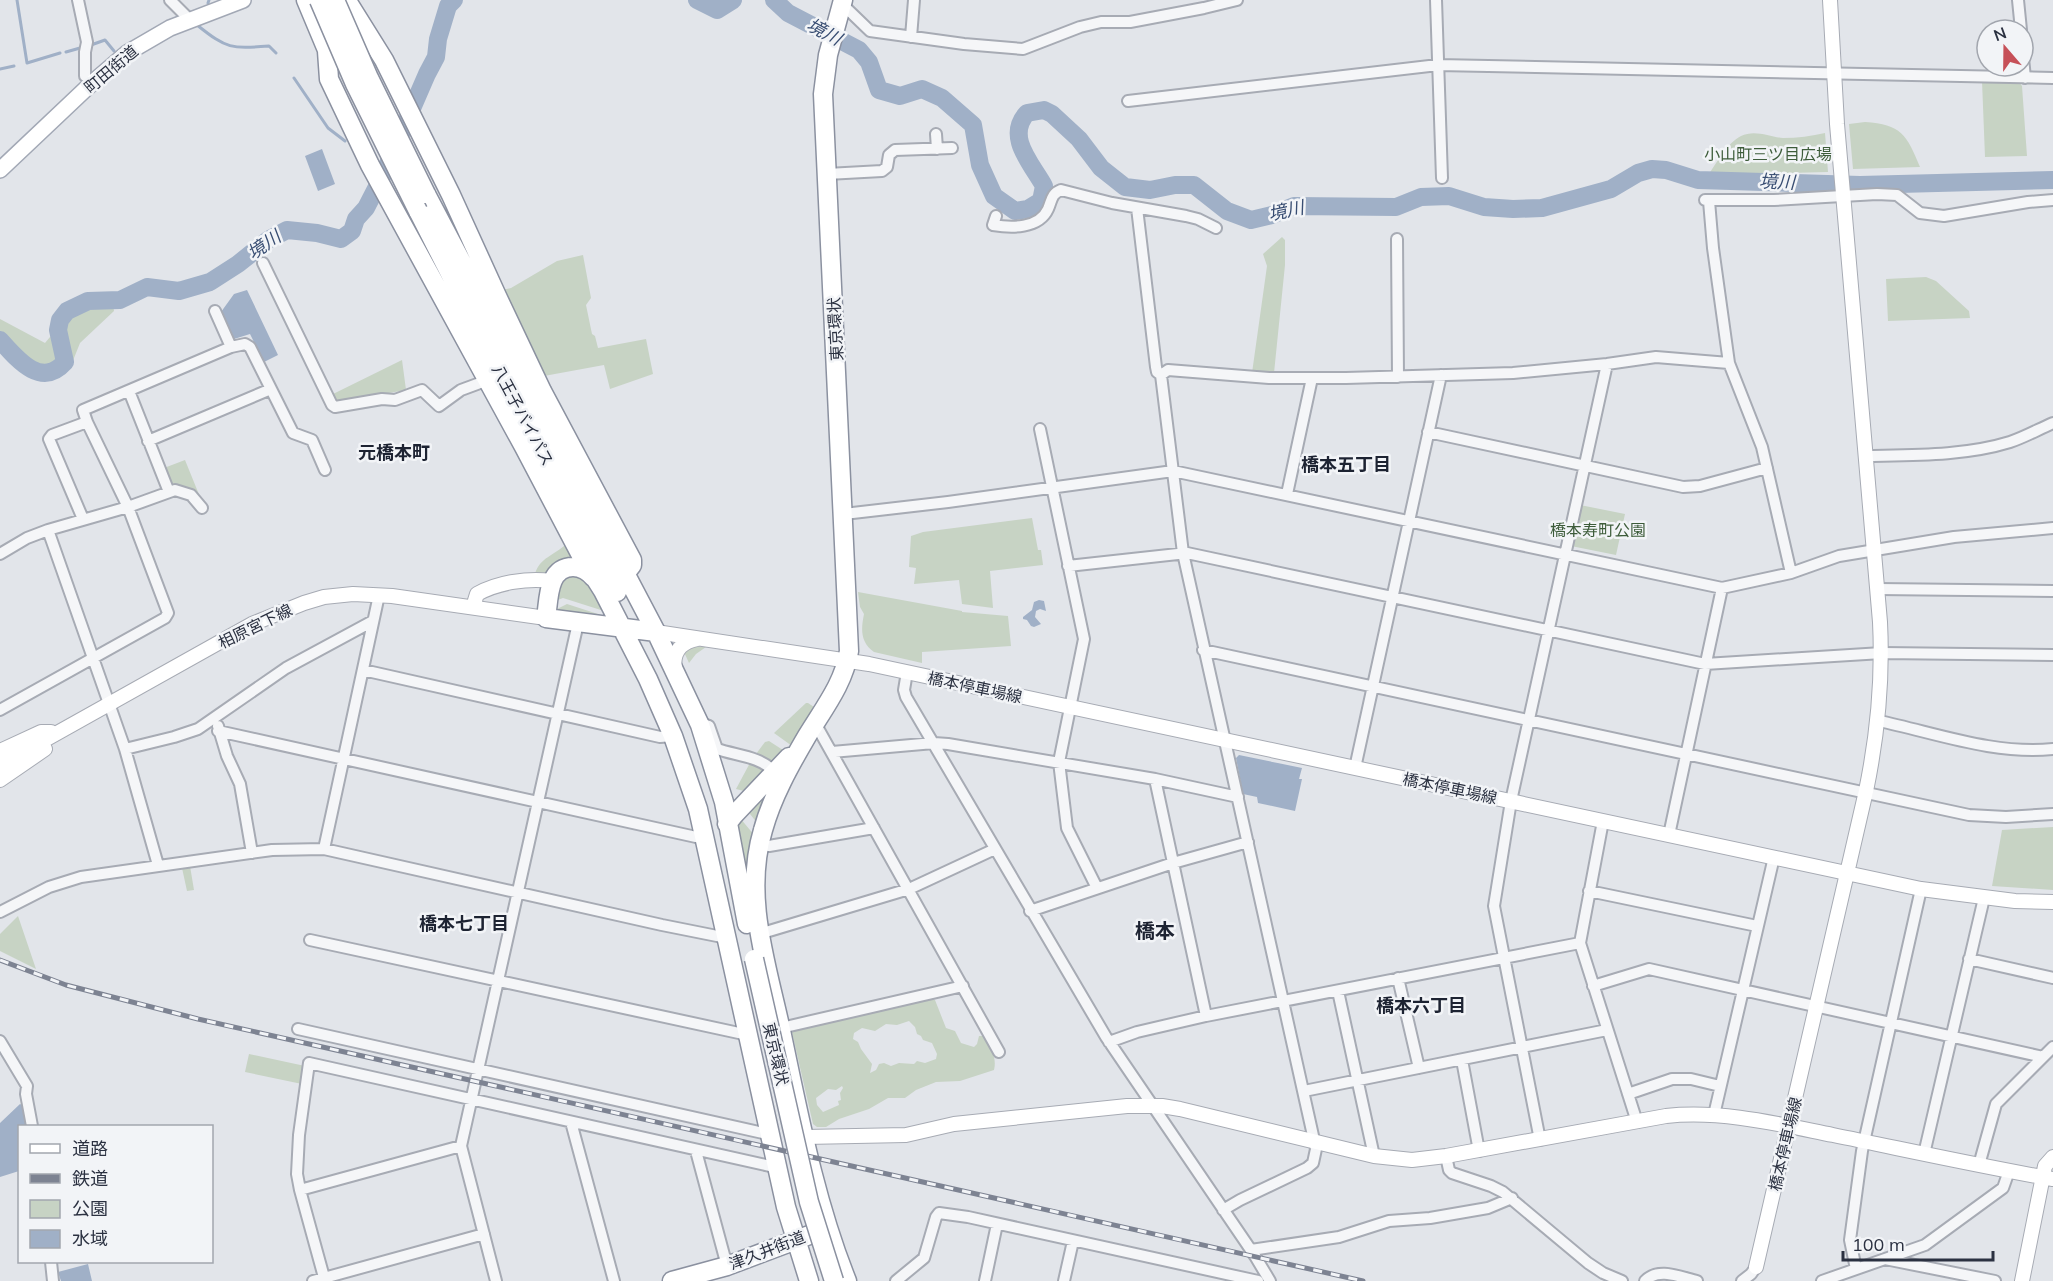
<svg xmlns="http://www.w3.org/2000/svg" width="2053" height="1281" font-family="Mulish,'Noto Sans JP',sans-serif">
<rect width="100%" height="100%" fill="#e2e5ea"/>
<!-- green -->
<path fill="#c7d3c4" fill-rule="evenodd" d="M1982,81H2018L2022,86L2027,156L1985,157Z
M1865,122C1901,124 1907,135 1920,167L1853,169L1849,124Z
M1825,133L1828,172L1708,175C1717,163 1727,143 1741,136C1755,129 1770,137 1783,138C1797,138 1812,136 1825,133Z
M1282,237L1285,240V265L1274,373L1270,374L1252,373L1267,266L1263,254Z
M583,255L591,298L586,305L592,334L595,336L598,348L646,339L653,374L610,389L604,365L544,376L502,290L511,288L557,261Z
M1926,277L1936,281L1969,311L1970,318L1888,321L1886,279Z
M113,304L114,311L80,343L72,363L48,379H32L0,350V319L45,343C70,314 74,309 113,304Z
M402,360L406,390L338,402L334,400L331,395Z
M185,460L200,497L188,487L171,485L164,468Z
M1580,505L1625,514L1616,555L1571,546Z
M1032,518L1038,550H1041L1043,565L990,571L993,608L962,604L959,580L914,584L916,568L909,567L911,536L923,532Z
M566,544L580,562L550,575L535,574C540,557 554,556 566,544Z
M578,574L598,592L604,611L563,598L555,601L563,577Z
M858,592L962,611V612L1008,616L1011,646L922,652V663L874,652C860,642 861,629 864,614L860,607Z
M567,604L601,615L602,618L558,611L557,609Z
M693,646L706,647L696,654L689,663L684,652Z
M806,703H808L817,709L792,746L774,733Z
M769,741L786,752L773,763L756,754L765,742Z
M751,761L766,768L748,792L736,789Z
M785,768L758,824L746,809Z
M740,818L755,836L749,892L736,826Z
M2053,827V890L1992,886L2002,830Z
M190,866L194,890L187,891L182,868Z
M18,916L36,969L0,951V934Z
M927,998L935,1000L946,1028L955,1031L961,1043L974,1047L977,1044L979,1036H984C991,1046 997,1058 994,1070L960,1081L936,1082L916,1090L905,1098H888L869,1109L839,1119L826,1127H817L813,1124L791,1028ZM909,1021L915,1027L917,1034L921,1036L923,1040L932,1043L937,1054L936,1059L925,1063L917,1061L914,1064L899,1063L891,1066L884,1063L879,1064L876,1070L870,1073L872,1064L861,1049L858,1042L853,1039L854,1033L862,1028L875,1031L886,1024L897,1025ZM842,1086L843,1088L840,1093L841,1100L838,1101L839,1105L823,1112L817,1105L816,1098L828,1089L836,1090Z
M249,1054L305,1066L302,1084L245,1072Z"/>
<!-- water -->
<path fill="#a0b0c7" d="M322,149L335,184L318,191L305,156Z
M247,290L278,355L264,362L250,334L234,339L221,312L234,294Z
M1039,600L1044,601L1046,611L1040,609L1036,611L1035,617L1041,624L1034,627L1031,626L1027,620L1023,619V617L1032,610L1034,602Z
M1239,755L1302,768L1299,779H1302L1295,811L1258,803L1257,797L1243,794L1236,758Z
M20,1104L24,1106L27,1126H20L19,1171L0,1177V1123Z
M88,1264L92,1281H61L58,1272Z"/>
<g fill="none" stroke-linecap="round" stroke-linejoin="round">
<!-- stream -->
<path stroke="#a0b0c7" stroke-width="3" d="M17,0L27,63
M208,3L209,0
M197,25C227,49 231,49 269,46L276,53
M91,45L105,40L114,51
M66,52L80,48
M27,63L60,53
M0,69L14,66
M294,78L328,128L345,141"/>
<!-- river -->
<path stroke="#a0b0c7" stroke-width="18" d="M697,0L717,10L733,0
M774,0L788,13L859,50L869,62L879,90L900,96L922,89L942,98L973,125L980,165L994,196L1015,211L1028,209L1041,201L1044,186C1032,164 1005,137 1027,113L1044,110L1052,114L1079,139L1101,168L1125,187L1150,190L1175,185H1194L1227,211L1251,220L1272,215L1294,206L1396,207L1421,197L1449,196L1484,207L1513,209L1542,208L1611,189L1638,173L1652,169L1666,170L1698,180L1860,185L2053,180
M0,340C17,359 41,389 65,362L58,330L60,320L67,311L88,301L120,300L147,287L179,291L210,282L238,264L268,240L287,230L317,233L341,239L352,231L356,219L366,208L384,173L427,74L436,57L438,39L448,6L454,0"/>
<!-- street casing -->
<g stroke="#a7abb4" stroke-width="14">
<path id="street" d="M78,0L87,42L85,52V76
M170,0L190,20
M1436,0L1442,178
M2018,0L2021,30
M842,4L870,31L964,44L1023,49L1080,27L1101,22H1130L1204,8L1237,0
M911,37L914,0
M2023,58L2025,78
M1128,101L1438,65L2053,78
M936,134L937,149
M827,174L882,171L887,167L889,155L895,150L952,148
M1705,200H1774L1877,194L1897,195L1920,213L1944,216L2028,202L2053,200
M1709,201L1713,248L1729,363L1762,447L1791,573
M1137,208L1156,367L1157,372L1161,375L1183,553L1316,1149L1313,1163L1307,1168L1240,1200L1223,1210
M996,216L993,225C1011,228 1039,229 1048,209C1052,200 1051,194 1061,190L1112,203L1186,216L1198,219L1216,228
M1397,239L1398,377
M263,263L332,405L335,407L382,399L395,400L422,390L439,406L461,390L488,380
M215,311L231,347
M1161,375L1168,370L1269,378H1346L1513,373L1607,364L1656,357L1729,363
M129,391L169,492
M1040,429L1084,639L1059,762L1067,828L1097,888
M1428,432L1683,487L1700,486L1767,468
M148,441L271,389
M1866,456C1913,455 1965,456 2010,442C2025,437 2039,429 2053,423
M1287,494L1312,378
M844,514L948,502L1173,471L1722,588L1791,573L1839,556L1954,537L2053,528
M83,519L49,439L52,435L87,422
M48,530L125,749L158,865
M0,554L27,538L48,530L128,507L175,490L191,495L202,508
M1068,566L1187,553L1705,664L1882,653L2053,655
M1878,589L2053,591
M1203,650L1969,815L2006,817L2053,814
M363,670L660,737L673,736
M907,672L904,690L906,697L1106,1037L1255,1256L1270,1281
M0,710L165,618L168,613L128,507L87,422L83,410L231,347L245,344L250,347L293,433L312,440L325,470
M1879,721C1936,733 1994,755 2053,749
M815,723L999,1052
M706,725L709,726L717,749C738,756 759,756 775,772
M218,726L227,756L240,784L252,853
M218,731L696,837H704
M125,749L174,737L198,729L286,668L373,621
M832,752L934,743L948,744L1155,779L1238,797
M1355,768L1441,375
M1155,779L1206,1016
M1603,821L1580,943L1637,1122
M1669,835L1722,588
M759,845L769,846L874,828
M324,849L379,595
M1589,891L1757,926
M1030,911L1173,863L1248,842
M0,912L49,887L81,877L272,850L324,849L662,925L727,938
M759,934L909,889L995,849
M310,940L748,1035
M1969,959L2053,978
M1398,978L1419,1068
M1593,986L1649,969L2043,1057
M1338,991L1374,1156
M781,1028L963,986
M298,1029L763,1133H770
M0,1041L27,1086L26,1094L32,1126
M1109,1042L1137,1032L1206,1016L1580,943
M1462,1060L1479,1151
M1304,1091L1607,1030
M1628,1094L1672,1079H1691L1720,1086
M1714,1115L1774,857
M571,1122L614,1281
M1540,1140L1494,906L1511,801L1607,364
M696,1151L727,1266
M1924,1154L1984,898
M1446,1156L1449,1170L1452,1173L1491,1186L1503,1192L1588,1263L1603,1273L1622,1281
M1979,1165L1996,1104L2053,1047
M300,1190L461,1146
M1251,1250L1339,1237L1389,1221L1430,1218L1488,1208L1512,1198
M1885,1259L1995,1281
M51,1262L53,1281
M1856,1269L1850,1240L1862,1151L1921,889
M313,1281L484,1234
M325,1281L300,1190L297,1174L299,1135L309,1063L770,1166H777
M496,1281L461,1146L578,623
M896,1281L924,1258L936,1217L939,1213L968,1217L1258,1281
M985,1281L997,1224
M1064,1281L1073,1241
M1645,1281C1658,1267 1680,1277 1697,1281
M1742,1281L1751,1274L1756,1267
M1822,1281L1925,1245L2003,1188L2009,1171"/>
</g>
<!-- secondary casing -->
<g stroke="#a7abb4" stroke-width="16">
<path id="secondary" d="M473,607L477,594C499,582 527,578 552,581
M656,632L869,664L1921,889L2015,901L2053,902
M675,669C672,652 681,642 697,639
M0,751L41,732H51
M0,765L252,624L304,603L324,597L353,594L392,596L546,618
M0,780L45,749
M805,1137L906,1135L954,1124L1127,1106H1162L1180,1109L1374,1156L1412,1160L1446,1156L1666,1116C1722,1110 1778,1124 1833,1135C1907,1150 1980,1166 2053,1179
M1756,1267L1866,791C1878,733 1883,681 1880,622L1837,124L1830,0
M2022,1281L2045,1166L2053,1157"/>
</g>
<!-- primary casing -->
<g stroke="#a2a8b5" stroke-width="18">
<path id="primary" d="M0,170L92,83L127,53L170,28L243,0"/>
</g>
<!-- highway casing -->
<g stroke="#8b91a0" stroke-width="21">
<path id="highway" d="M306,0L332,62
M843,0L828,55L823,94L849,651C844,683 824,708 807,736C790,765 772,797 763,830C742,900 769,970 783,1040C800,1121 816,1204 847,1281
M349,4L384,60L451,195L497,296L542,391L632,560V565L625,574
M327,51L329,79L370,165L524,447L584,561L603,591L648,679L673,736L698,809L786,1207L809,1281
M426,194L656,632L700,725L724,802L747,924
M418,211L490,352L617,592
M594,578C589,572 582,567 573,567C547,567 549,600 546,618L656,632
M727,824L734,815L789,757
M672,1281L727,1266L828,1228"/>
</g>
<!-- street -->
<use href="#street" stroke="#f5f6f8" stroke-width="10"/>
<!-- secondary -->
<use href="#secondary" stroke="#fff" stroke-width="14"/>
<!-- primary -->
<use href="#primary" stroke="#fff" stroke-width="15"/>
<!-- highway -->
<use href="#highway" stroke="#fff" stroke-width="18"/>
<!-- rail casing -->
<g stroke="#7d8392" stroke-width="5">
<path id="rail" d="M0,960L66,985L198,1019L1363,1281"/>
</g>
<!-- rail -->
<use href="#rail" stroke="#f2f4f7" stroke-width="3" stroke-dasharray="9" stroke-linecap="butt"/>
<!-- highway-bridge casing -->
<g stroke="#8b91a0" stroke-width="21" stroke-linecap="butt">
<path id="highway-bridge" d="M319,0L355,84L418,211
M335,0L369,78L426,194
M754,959L809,1202L834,1281"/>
</g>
<!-- highway-bridge -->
<use href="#highway-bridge" stroke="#fff" stroke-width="18"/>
</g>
<g text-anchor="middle" stroke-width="5" stroke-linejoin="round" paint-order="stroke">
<!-- street labels -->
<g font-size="16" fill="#2b3141" stroke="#f2f4f7">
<text transform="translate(111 69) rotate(-40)" y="6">町田街道</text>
<text transform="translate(835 329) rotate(-93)" y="6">東京環状</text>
<text transform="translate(523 415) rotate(62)" y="6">八王子バイパス</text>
<text transform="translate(255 626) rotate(-26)" y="6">相原宮下線</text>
<text transform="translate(975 687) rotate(12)" y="6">橋本停車場線</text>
<text transform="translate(1450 788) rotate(12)" y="6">橋本停車場線</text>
<text transform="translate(776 1054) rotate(77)" y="6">東京環状</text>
<text transform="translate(1785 1144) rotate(-77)" y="6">橋本停車場線</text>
<text transform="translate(767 1250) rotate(-21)" y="6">津久井街道</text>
</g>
<!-- park labels -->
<g font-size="16" fill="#3d5c3a" stroke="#f2f4f7">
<text x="1768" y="160">小山町三ツ目広場</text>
<text x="1598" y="536">橋本寿町公園</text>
</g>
<!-- water labels -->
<g font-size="18" font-style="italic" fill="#384d72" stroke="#f2f4f7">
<text transform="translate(824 32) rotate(28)" y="6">境川</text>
<text transform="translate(1777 182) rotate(2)" y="6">境川</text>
<text transform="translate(1286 211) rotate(-12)" y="6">境川</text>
<text transform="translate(264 245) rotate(-35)" y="6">境川</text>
</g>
<!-- neighbourhood labels -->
<g font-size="18" font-weight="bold" fill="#1d2332" stroke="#f2f4f7">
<text x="394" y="459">元橋本町</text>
<text x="1346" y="471">橋本五丁目</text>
<text x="464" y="930">橋本七丁目</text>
<text x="1421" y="1012">橋本六丁目</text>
</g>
<!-- quarter labels -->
<g font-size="20" font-weight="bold" fill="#1d2332" stroke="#f2f4f7">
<text x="1155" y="938">橋本</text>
</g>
</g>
<!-- legend -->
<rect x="18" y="1125" width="195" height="138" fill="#f2f4f7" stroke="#a2a6ae" stroke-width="1.5"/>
<rect x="30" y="1144" width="30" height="9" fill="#ffffff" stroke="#a2a6ae" stroke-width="1.5"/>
<text x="72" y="1155" font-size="18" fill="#2b3141">道路</text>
<rect x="30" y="1174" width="30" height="9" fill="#7d8392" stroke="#a2a6ae" stroke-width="1.5"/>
<text x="72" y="1185" font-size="18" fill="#2b3141">鉄道</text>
<rect x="30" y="1200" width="30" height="18" fill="#c7d3c4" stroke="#a2a6ae" stroke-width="1.5"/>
<text x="72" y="1215" font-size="18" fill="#2b3141">公園</text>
<rect x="30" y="1230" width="30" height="18" fill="#a0b0c7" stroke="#a2a6ae" stroke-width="1.5"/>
<text x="72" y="1245" font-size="18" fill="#2b3141">水域</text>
<!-- north arrow -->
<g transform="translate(2005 48) rotate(340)"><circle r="28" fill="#f2f4f7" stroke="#a2a6ae" stroke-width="1.5"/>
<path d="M0-4.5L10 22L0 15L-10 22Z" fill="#c65058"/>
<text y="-9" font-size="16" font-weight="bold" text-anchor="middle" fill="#2b3141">N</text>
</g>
<!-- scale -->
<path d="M1843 1251v9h150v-9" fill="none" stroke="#2b3141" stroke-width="3"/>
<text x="1852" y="1251" font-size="18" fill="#2b3141" stroke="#f2f4f7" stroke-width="4.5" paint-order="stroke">100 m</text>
</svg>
